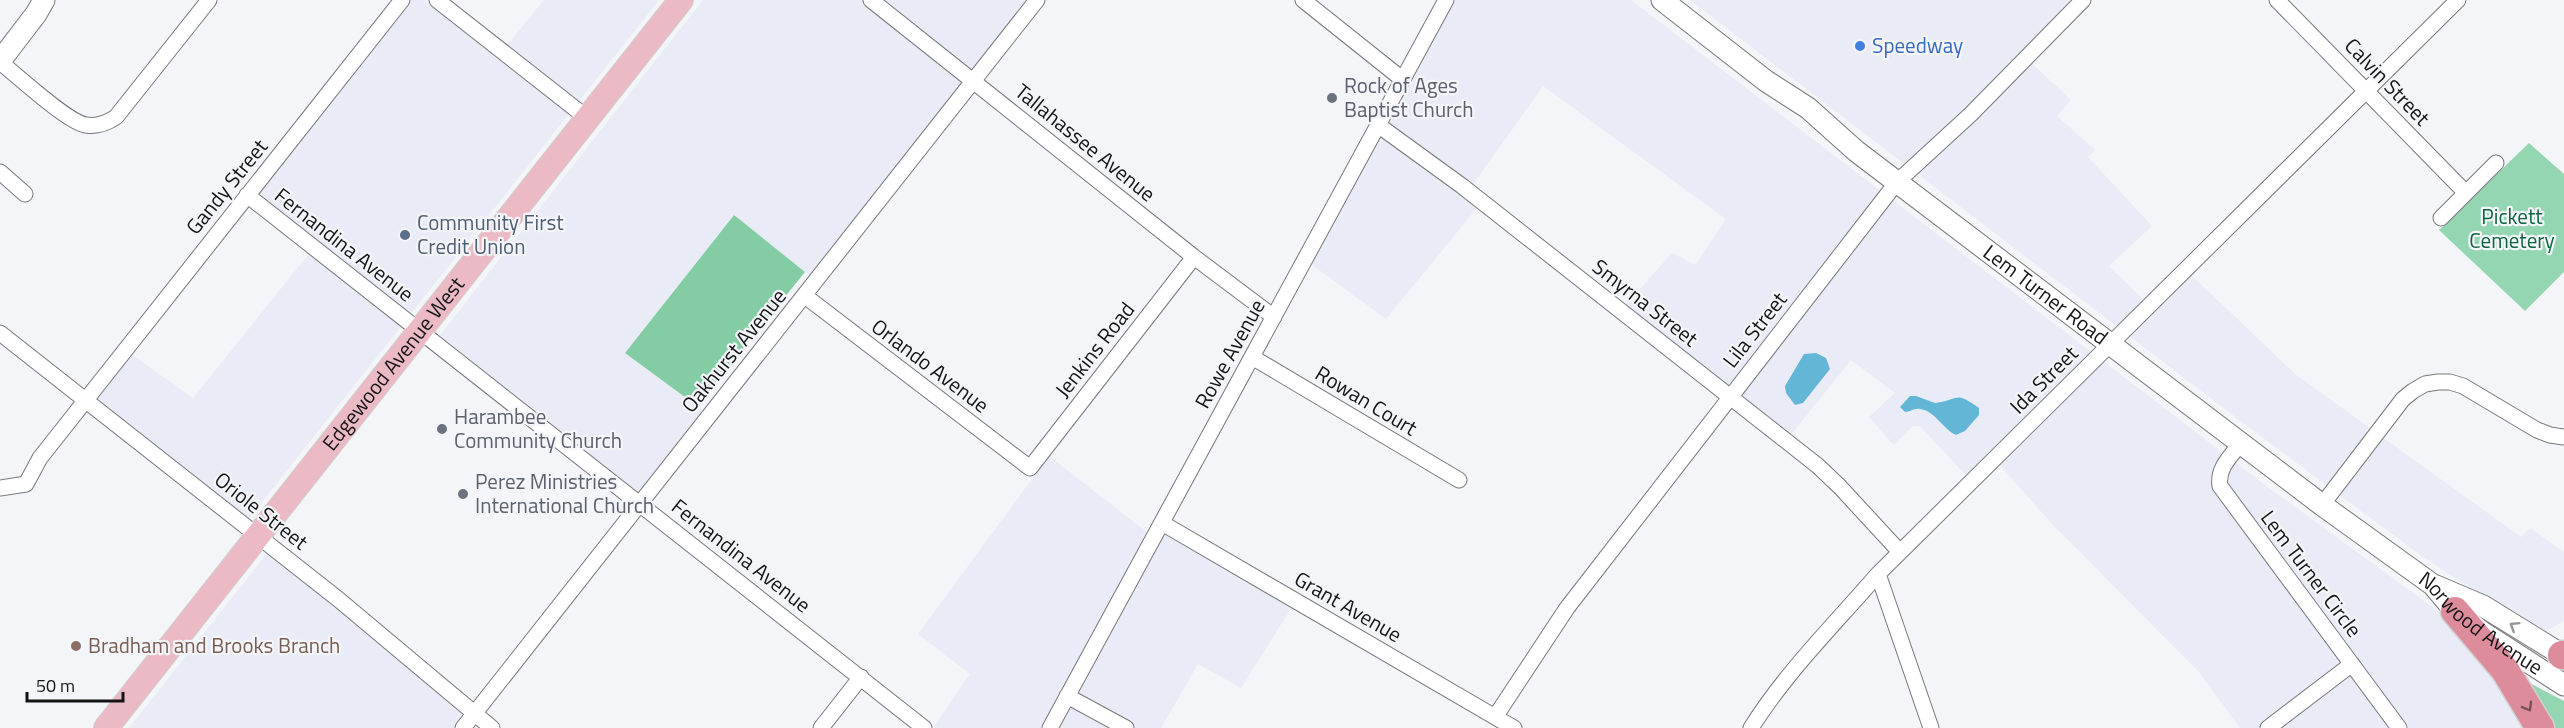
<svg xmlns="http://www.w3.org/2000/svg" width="2564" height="728" font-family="'Titillium Web',sans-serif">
<rect width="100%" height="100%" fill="#f4f5f8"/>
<!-- built -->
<path fill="#e9ebf6" d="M410,0H425L497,57L544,0H659L240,530L87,413L131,354L193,398L316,245L255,196Z
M703,0H1045L821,284L733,215L625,353L716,420L642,513L429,349Z
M1439,0H1631L2257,479L2450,620L2533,728H2240L2199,672L2054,526L1998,463L1975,485L1920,426H1913L1894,445L1869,417L1895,393L1851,360L1790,436L1623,308L1672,253L1695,265L1726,219L1543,86L1464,197L1477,208L1386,319L1300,256Z
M1690,0H2076L2022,54L2071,100L2057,116L2095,150L2088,157L2152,226L2109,266L2153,309L2189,273L2295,374L2521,537L2530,528L2564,552V621L2541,634L2423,557L2251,429Z
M1049,456L1148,533L1155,524L1292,607L1241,688L1198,664L1161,728H933L970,674L918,634Z
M268,552L475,723L471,728H129Z"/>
<!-- green -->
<path fill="#95d6b2" d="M2529,143L2564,174V272L2525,311L2439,230Z
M2524,680L2564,701V728H2545Z"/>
<!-- forest -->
<path fill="#83cca4" d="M734,215L805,272L697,406L625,353Z"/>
<!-- water -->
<path fill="#64b6d7" d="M1816,353L1826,358L1830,369L1803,403L1795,405L1786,393L1785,386L1804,354Z
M1910,396H1916L1935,403C1960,400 1954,390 1979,408V415L1965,431L1956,435C1943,429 1934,410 1920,409C1914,408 1910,412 1905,412L1900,407Z"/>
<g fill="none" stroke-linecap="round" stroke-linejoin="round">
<!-- street casing -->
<g stroke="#77787b" stroke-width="17">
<path id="street" d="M437,0L587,118
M871,0L1194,257L1274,317
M1303,0L1402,79
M2277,0L2466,193
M0,62C18,76 67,122 86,125C98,127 107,123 116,117L209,0
M1378,125L1462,186L1818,466L1840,487L1900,552
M0,172L25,194
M247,195L924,728
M2441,218L2496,163
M805,296L1030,468L1194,257
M0,333L338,599L492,728
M1252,357L1459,480
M2241,443C2231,456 2217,468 2220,486L2399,728
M0,488L26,484L40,458L402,0
M2322,505L2403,399L2413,391L2425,384L2438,382H2450L2463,386L2537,430L2550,435L2564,437
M1162,523L1514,728
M1878,574L1931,728
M1067,696L1126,728
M1495,717L1567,608L1897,182L1971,114L2083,0
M463,728L1037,0
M821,728L861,677
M1050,728L1446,0
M1751,728C1786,672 1835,624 1878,574L2458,0
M2268,728L2352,664"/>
</g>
<!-- secondary casing -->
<g stroke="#77787b" stroke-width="23">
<g id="secondary">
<path id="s1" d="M1662,0L1766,81L1808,108L1856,151L2322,505L2433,585L2455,611L2482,632L2564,685"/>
<path d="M0,61L36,14L44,0"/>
<path d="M2436,586L2483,606L2564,656"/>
</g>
</g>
<!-- primary casing -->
<g stroke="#d0d0d0" stroke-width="26">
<g id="primary">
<path id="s2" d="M106,728L681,0"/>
</g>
</g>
<!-- highway casing -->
<g stroke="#d0d0d0" stroke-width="31">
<path id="highway" d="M2455,611L2505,670L2540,728
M2562,655H2564"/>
</g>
<!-- street -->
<use href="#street" stroke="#fff" stroke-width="15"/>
<!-- secondary -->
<use href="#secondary" stroke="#fff" stroke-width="21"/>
<!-- primary -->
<use href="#primary" stroke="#ebbac4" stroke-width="24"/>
<!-- highway -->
<use href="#highway" stroke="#dd8c9c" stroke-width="28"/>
</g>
<!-- one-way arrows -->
<defs><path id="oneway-chevron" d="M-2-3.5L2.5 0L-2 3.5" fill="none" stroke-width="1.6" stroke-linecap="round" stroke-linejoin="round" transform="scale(1.5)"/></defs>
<use stroke="#959596" href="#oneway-chevron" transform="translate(2514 626) rotate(-148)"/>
<use stroke="#785058" href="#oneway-chevron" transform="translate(2528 707) rotate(60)"/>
<!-- markers -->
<circle fill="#3f7fe0" stroke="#f4f5f8" stroke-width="2" cx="1860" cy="46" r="6"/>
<g fill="#6b7280" stroke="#f4f5f8" stroke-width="2">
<circle cx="1332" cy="98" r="6"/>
<circle cx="442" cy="429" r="6"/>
<circle cx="463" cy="494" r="6"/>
</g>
<circle fill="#5c6f8a" stroke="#f4f5f8" stroke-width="2" cx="405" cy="235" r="6"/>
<circle fill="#8d6e63" stroke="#f4f5f8" stroke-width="2" cx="76" cy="646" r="6"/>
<g text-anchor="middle" stroke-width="4.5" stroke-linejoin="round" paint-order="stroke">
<!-- shop labels -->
<g font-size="21" fill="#366cbe" stroke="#f4f5f8" text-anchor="start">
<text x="1872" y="53">Speedway</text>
</g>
<!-- street labels -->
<g font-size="21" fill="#141415" stroke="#f4f5f8">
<text transform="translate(2387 82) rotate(46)" y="7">Calvin Street</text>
<text transform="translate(1085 143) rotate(39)" y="7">Tallahassee Avenue</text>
<text transform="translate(227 187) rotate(-51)" y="7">Gandy Street</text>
<text transform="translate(344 245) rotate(38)" y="7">Fernandina Avenue</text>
<text dy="7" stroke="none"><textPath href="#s1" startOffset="484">Lem Turner Road</textPath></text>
<text transform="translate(1645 303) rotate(38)" y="7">Smyrna Street</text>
<text transform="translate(1755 330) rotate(-52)" y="7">Lila Street</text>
<text transform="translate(1095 350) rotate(-52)" y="7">Jenkins Road</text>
<text transform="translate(734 351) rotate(-51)" y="7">Oakhurst Avenue</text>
<text transform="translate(1230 354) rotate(-61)" y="7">Rowe Avenue</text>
<text dy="7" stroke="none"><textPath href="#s2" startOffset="464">Edgewood Avenue West</textPath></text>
<text transform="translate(930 366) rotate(37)" y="7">Orlando Avenue</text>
<text transform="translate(2044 380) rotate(-45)" y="7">Ida Street</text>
<text transform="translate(1366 401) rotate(31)" y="7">Rowan Court</text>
<text transform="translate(261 511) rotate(38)" y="7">Oriole Street</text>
<text transform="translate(741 556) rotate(38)" y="7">Fernandina Avenue</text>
<text transform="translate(2311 574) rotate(53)" y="7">Lem Turner Circle</text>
<text transform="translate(1348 607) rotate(30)" y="7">Grant Avenue</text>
<text dy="7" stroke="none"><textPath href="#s1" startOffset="1030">Norwood Avenue</textPath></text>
</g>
<!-- worship labels -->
<g font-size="21" fill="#5b616d" stroke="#f4f5f8" text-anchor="start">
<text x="1344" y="93">Rock of Ages<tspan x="1344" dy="24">Baptist Church</tspan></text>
<text x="454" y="424">Harambee<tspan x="454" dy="24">Community Church</tspan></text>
<text x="475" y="489">Perez Ministries<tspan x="475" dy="24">International Church</tspan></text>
</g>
<!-- park labels -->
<g font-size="21" fill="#0c6541" stroke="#f4f5f8">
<text x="2512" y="224">Pickett<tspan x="2512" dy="24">Cemetery</tspan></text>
</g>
<!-- service labels -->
<g font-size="21" fill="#4e5e75" stroke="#f4f5f8" text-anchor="start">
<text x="417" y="230">Community First<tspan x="417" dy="24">Credit Union</tspan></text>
</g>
<!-- education labels -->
<g font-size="21" fill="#785e54" stroke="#f4f5f8" text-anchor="start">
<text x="88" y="653">Bradham and Brooks Branch</text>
</g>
</g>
<!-- scale -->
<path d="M27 692v9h96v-9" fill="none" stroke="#141415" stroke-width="3"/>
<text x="36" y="692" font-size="18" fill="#141415" stroke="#f4f5f8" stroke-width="4.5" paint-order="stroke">50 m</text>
</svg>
